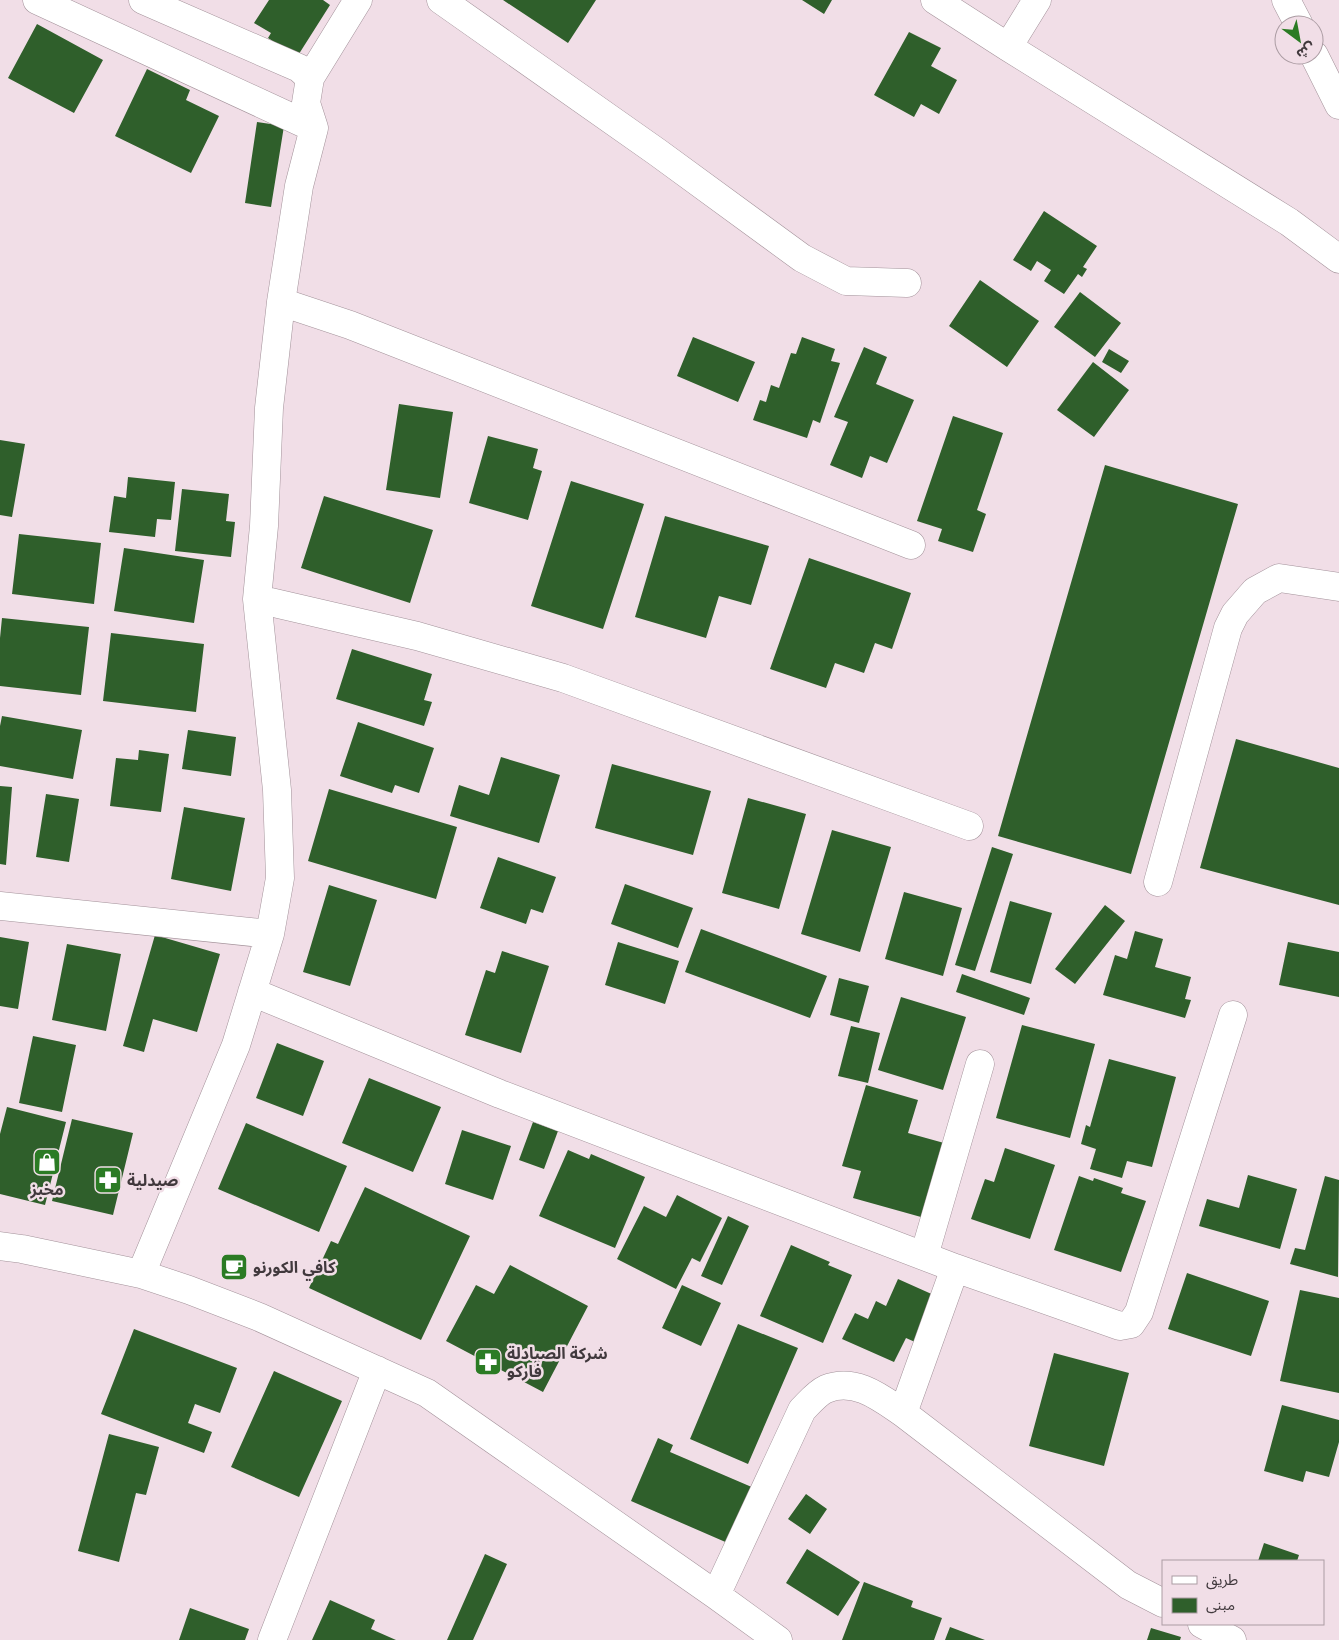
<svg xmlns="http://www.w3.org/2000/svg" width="1339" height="1640" font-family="'Space Grotesk','Noto Sans Arabic',sans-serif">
<rect width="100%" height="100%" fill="#f1dee7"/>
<!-- building -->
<path fill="#2f5f2b" d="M269,0H323L330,5L297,57L268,38L271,33L254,23Z
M503,0H596L568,43Z
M802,0H832L824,14Z
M37,24L103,60L74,113L8,78Z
M909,32L941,48L931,66L957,80L939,114L921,104L914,117L874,95Z
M147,69L190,90L186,100L219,116L191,173L115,136Z
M257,122L284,126L271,207L245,203Z
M1044,211L1097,246L1083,267L1087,269L1082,277L1078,274L1064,294L1044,281L1051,270L1037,261L1031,271L1013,260Z
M980,280L1039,321L1007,367L949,326Z
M1080,292L1121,323L1095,357L1054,327Z
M693,337L755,362L738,402L677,376Z
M802,337L835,349L831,361L840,363L820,423L813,420L807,438L753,420L760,400L766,402L771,385L779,388L791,353L796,354Z
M864,347L887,357L876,384L914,400L887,463L870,456L862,478L830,465L848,422L834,417Z
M1109,349L1129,361L1121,373L1102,362Z
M1093,362L1129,390L1094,437L1057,410Z
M399,404L453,412L440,498L386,490Z
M953,416L1003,433L977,510L986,514L973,552L938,541L942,529L917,521Z
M488,436L538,449L533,468L542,471L528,520L469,503Z
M0,440L25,444L12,517L0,515Z
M1105,465L1238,504L1131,874L998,836Z
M128,477L175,482L171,520L157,519L155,537L109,532L114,496L126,498Z
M571,481L644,504L603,629L531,606Z
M182,489L229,494L226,521L235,522L231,557L175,551Z
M324,496L433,530L410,603L301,568Z
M665,516L769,546L751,605L719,596L706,638L635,617Z
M19,534L101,543L94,604L12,594Z
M124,548L204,560L194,623L114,611Z
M809,558L911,593L892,649L875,643L864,673L835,663L826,688L770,669Z
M2,618L89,627L81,695L0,686V638Z
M111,633L204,644L196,712L103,701Z
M352,649L432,674L424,700L432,702L424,726L336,699Z
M2,716L82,730L73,779L0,766V726Z
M358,722L434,748L419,793L395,785L392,793L340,776Z
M188,730L236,737L231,776L182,769Z
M1236,739L1339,768V905L1200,868Z
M139,750L169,754L161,812L110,806L116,758L138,760Z
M501,757L560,775L539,843L450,816L459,785L489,795Z
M612,764L711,791L693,855L595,828Z
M0,786L12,787L6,865L0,864Z
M329,789L457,827L436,899L308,861Z
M46,794L79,799L69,862L36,857Z
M748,798L806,814L779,909L722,893Z
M184,807L245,818L231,891L171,879Z
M832,830L891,847L860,952L801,934Z
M992,847L1013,854L975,971L955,965Z
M498,857L556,877L543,913L531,909L526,924L480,908Z
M625,884L693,908L678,948L611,924Z
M329,885L377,900L350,986L303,972Z
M904,892L962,908L943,976L885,959Z
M1010,901L1052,913L1031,984L990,972Z
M1105,905L1125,921L1075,984L1055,969Z
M701,929L827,976L810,1018L685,972Z
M1135,931L1163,939L1155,967L1191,977L1185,999L1191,1000L1185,1018L1103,995L1115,955L1127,959Z
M155,935L220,954L197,1032L153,1019L144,1052L123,1046Z
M0,937L29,942L18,1009L0,1006Z
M618,942L679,961L665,1004L605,985Z
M1288,942L1339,952V997L1279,985Z
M67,944L121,954L106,1031L52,1020Z
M502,951L549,966L521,1053L465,1035L486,970L495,973Z
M962,974L1030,998L1024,1015L956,992Z
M839,978L869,986L859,1023L830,1015Z
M901,997L966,1017L943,1090L878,1070Z
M1022,1025L1095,1044L1070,1138L996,1118Z
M851,1026L880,1033L868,1083L838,1076Z
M33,1036L76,1045L62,1112L19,1103Z
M277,1043L324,1061L303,1116L256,1098Z
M1109,1059L1176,1077L1152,1167L1127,1161L1122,1178L1090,1169L1096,1149L1081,1144L1086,1125L1090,1127Z
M369,1078L441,1107L413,1172L342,1143Z
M866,1085L918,1100L908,1133L944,1143L921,1217L853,1198L861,1171L842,1166Z
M7,1107L66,1122L45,1205L0,1194V1134Z
M72,1119L133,1133L113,1215L52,1201Z
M533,1122L558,1131L544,1169L519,1160Z
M246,1123L347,1166L319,1232L218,1189Z
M462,1130L511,1146L493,1200L445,1184Z
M1005,1148L1055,1165L1030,1239L971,1219L985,1179L994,1182Z
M568,1150L589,1159L591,1154L645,1177L615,1248L539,1216Z
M1248,1175L1297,1189L1280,1249L1199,1226L1207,1199L1239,1208Z
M1079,1176L1093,1181L1094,1178L1123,1188L1121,1193L1146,1201L1121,1272L1054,1250Z
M1325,1176L1339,1180L1338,1277L1290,1264L1295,1248L1305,1250Z
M365,1187L470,1236L421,1340L309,1288L331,1241L338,1244Z
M677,1195L722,1218L700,1262L692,1258L676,1289L617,1259L644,1206L666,1217Z
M728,1216L749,1226L722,1285L701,1276Z
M791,1245L830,1262L828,1265L852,1275L823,1343L760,1316Z
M510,1265L588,1306L543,1392L446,1341L476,1285L494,1294Z
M1187,1273L1269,1301L1251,1356L1168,1329Z
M898,1279L936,1296L915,1342L906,1338L894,1362L842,1339L855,1313L868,1319L876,1301L886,1306Z
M682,1285L721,1303L701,1346L662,1328Z
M1300,1290L1339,1298V1393L1280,1381Z
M738,1324L798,1348L748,1464L690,1439Z
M134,1329L237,1368L220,1413L195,1404L188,1423L212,1432L204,1453L101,1414Z
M1054,1353L1129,1373L1104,1466L1029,1446Z
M274,1371L342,1401L299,1497L231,1467Z
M1282,1405L1339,1420V1442L1329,1477L1306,1471L1303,1482L1264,1471Z
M109,1434L159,1447L146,1495L136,1493L119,1562L78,1551Z
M658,1438L673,1445L670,1452L754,1488L730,1544L631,1501Z
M806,1494L827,1509L810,1534L788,1519Z
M1264,1543L1299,1555L1297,1561H1258Z
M807,1549L860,1582L838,1616L786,1583Z
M485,1554L507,1564L473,1640H447Z
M864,1582L913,1601L911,1607L942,1618L934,1640H842Z
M330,1600L375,1620L371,1629L396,1640H312Z
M190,1608L249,1629L245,1640H179Z
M950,1627L985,1640H945Z
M1151,1628L1181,1637L1180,1640H1147Z"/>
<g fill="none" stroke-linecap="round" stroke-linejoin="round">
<!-- minor casing -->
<g stroke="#a3929a" stroke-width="29">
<path id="minor" d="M37,0L314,128
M143,0L299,68L310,78
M441,0L657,152L802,258L846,281L907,283
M935,0L1008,47L1289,222L1339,259
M1286,0L1299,25
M1008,47L1037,0
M1314,55L1339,105
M281,302L350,325L911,545
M257,599L417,636L563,678L969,826
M1158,882L1228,628L1235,614L1255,591L1279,578L1339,587
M0,906L270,934
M252,992L500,1094L955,1268L1120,1326L1131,1324L1139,1312L1233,1015
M0,1246L22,1249L141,1274L189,1290L259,1317L427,1393L716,1595L778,1640
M924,1256L980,1064
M141,1274L236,1045L270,934L280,878L277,790L257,599L264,526L269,408L281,302L299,186L314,128L306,103L310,78L358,0
M903,1413L955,1268
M716,1595L802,1410C809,1403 817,1393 826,1389C855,1377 881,1398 903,1413L1128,1585L1163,1603
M1202,1624L1232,1640
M272,1640L377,1370"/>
</g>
<!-- minor -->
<use href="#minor" stroke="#fff" stroke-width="28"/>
</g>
<!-- icons -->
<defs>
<g id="shop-square" transform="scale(1.4375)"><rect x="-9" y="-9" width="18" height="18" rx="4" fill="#2b7b24" stroke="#f1dee7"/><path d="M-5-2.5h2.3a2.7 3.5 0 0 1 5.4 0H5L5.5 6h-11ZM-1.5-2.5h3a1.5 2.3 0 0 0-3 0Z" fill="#fff"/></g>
<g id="pharmacy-square" transform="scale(1.4375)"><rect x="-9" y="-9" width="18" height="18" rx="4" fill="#2b7b24" stroke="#f1dee7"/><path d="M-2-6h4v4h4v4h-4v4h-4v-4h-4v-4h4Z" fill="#fff"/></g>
<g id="cafe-square" transform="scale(1.4375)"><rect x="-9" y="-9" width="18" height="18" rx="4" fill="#2b7b24" stroke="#f1dee7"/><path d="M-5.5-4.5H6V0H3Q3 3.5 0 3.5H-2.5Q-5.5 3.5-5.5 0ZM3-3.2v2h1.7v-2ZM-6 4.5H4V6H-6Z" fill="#fff"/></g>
</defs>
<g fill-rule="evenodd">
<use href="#shop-square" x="47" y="1162"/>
<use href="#pharmacy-square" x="108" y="1180"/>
<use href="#cafe-square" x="234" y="1267"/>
<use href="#pharmacy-square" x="488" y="1362"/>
</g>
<g text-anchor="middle" stroke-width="5" stroke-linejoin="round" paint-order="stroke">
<!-- poi labels -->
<g font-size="16" font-weight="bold" fill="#41393d" stroke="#f1dee7" text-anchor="start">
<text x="127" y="1186">صيدلية</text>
<text x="47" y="1195" text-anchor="middle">مخبز</text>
<text x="253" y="1273">كافي الكورنو</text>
<text x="507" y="1359">شركة الصيادلة<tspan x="507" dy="18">فاركو</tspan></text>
</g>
</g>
<!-- legend -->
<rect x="1162" y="1560" width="162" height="65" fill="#f1dee7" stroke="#ab9ca3"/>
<rect x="1172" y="1576" width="25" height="8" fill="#ffffff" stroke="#ab9ca3"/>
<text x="1206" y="1585" font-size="15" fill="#41393d">طريق</text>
<rect x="1172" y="1598" width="25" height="15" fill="#2f5f2b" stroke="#ab9ca3"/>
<text x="1206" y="1610" font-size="15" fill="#41393d">مبنى</text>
<!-- north arrow -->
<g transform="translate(1299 40) rotate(148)"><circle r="24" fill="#f1dee7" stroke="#ab9ca3"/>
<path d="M0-4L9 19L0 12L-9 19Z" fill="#2b7b24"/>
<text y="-8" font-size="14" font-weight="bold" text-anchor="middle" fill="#41393d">ش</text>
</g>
</svg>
